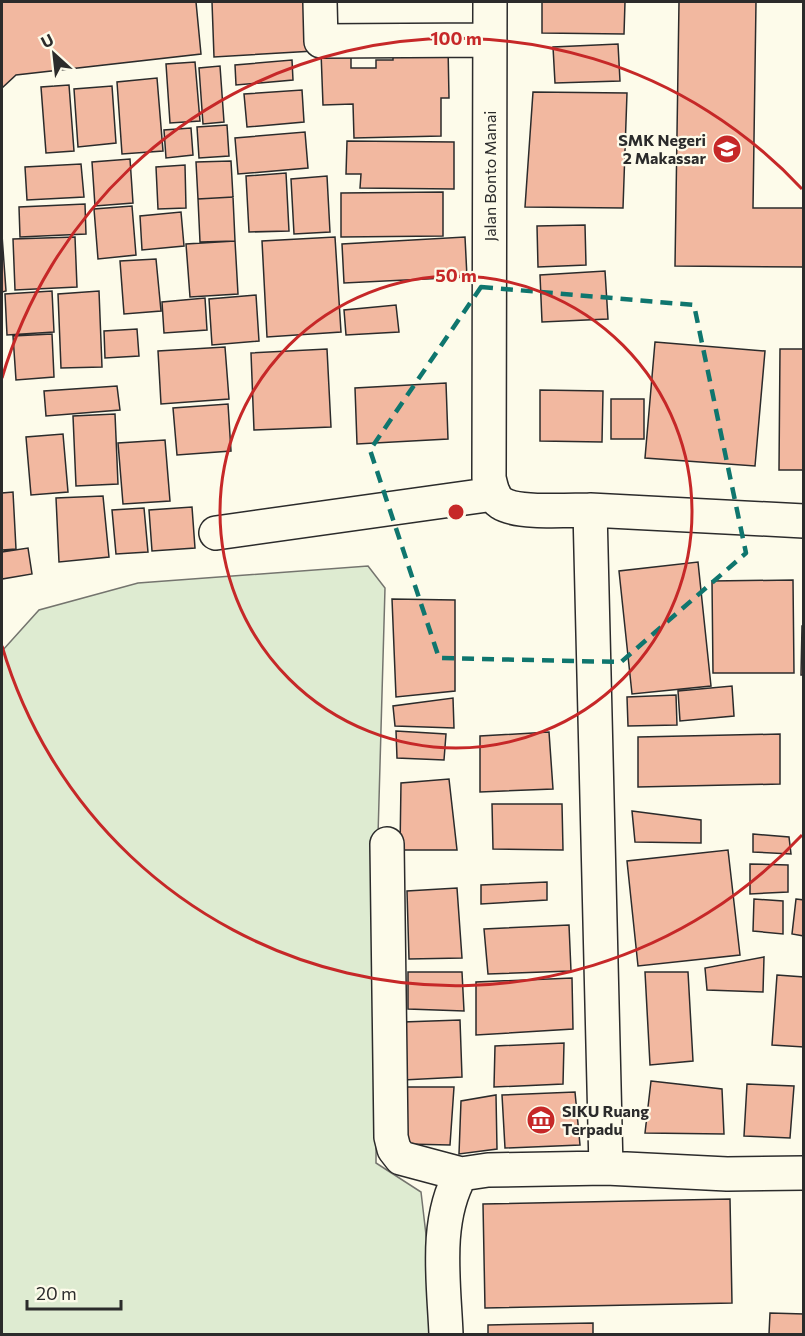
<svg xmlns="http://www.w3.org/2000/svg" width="805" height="1336" font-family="Commissioner,sans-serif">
<rect width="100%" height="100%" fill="#fdfbea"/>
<!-- green -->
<path fill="#deebd1" stroke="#74746e" stroke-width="1.5" d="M368,566L385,588L377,871L376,1163L421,1192L430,1269L433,1334H2V651L39,610L138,583Z"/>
<!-- building -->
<path fill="#f2b8a0" stroke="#2b2b2b" stroke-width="1.5" d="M2,2H196L201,54L16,75L2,88Z
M212,2H311L314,51L214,57Z
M542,2H625L624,34L542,33Z
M679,2H756L753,208H804V267L675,266Z
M618,44L620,81L555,83L553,47Z
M448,46L449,98H441V136L354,138L353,104L323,105L321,52L351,51V68H376V60H393V47Z
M292,60L293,80L236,85L235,65Z
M195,62L200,121L170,123L166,64Z
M220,66L224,122L203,124L199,68Z
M157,78L163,151L122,154L117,82Z
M69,85L74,151L46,153L41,87Z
M112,86L116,143L78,147L74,89Z
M302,90L304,122L247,127L244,94Z
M533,92L627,93L623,208L525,207Z
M227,125L229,156L199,158L197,127Z
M191,128L193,155L166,158L164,130Z
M305,132L308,168L238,174L235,138Z
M347,141L454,142V189L360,188L361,174H346Z
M130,159L133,203L95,206L92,162Z
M231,161L233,197L198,199L196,162Z
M81,164L84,197L27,200L25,167Z
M185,165L186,208L158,209L156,167Z
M286,173L289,231L249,232L246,176Z
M327,176L330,232L294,234L291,179Z
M443,192V236L341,237V193Z
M233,197L235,241L200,242L198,199Z
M85,204L86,234L20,237L19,207Z
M132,206L136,255L98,259L94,209Z
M181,212L184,246L142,250L140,216Z
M585,225L586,265L538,267L537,226Z
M2,235L6,291L2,292Z
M75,237L77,287L15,290L13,239Z
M335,237L341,332L267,337L262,241Z
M465,237L467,277L344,283L342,244Z
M235,241L238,294L190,297L186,244Z
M156,259L161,311L124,314L120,261Z
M605,271L608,319L542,322L540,275Z
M52,291L54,332L7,335L5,294Z
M99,291L102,367L61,368L58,294Z
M256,295L259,341L212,345L209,299Z
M205,298L207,330L164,333L162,302Z
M396,305L399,332L346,335L344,310Z
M137,329L139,356L105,358L104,331Z
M52,334L54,377L16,380L13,336Z
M655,342L765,351L755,466L645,458Z
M225,347L229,399L161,404L158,351Z
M327,349L331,427L254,430L251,353Z
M780,349H804V470H779Z
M446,383L448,439L357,444L355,388Z
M117,386L120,410L46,416L44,391Z
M540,390L603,391L602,442L540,441Z
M611,399H644V439H611Z
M228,404L231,451L177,455L173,408Z
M115,414L118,484L76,486L73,416Z
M63,434L68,492L31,495L26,437Z
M165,440L170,501L123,504L118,443Z
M13,492L16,549L2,550V493Z
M103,496L109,557L59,562L56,498Z
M192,507L195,548L152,551L149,510Z
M144,508L148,552L116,554L112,510Z
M28,548L32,574L2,579V552Z
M698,562L711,686L632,694L619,571Z
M793,580L794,673H713L712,581Z
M392,599L455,600V691L396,697Z
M802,626H804V675H801Z
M732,686L734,716L680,721L678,691Z
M676,695L677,725L628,726L627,697Z
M453,698L454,728L395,726L393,706Z
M396,731L446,734L444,760L397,758Z
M549,732L553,789L480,792V736Z
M780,734V784L638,787V737Z
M449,779L457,850H400L401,783Z
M492,804H562L563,850L493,849Z
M632,811L701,820V843L635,842Z
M753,834L789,837L791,854L753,852Z
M728,850L740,955L638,966L627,861Z
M750,864L788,865V892L750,894Z
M547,882V900L481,904V885Z
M457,888L462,958L409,959L407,891Z
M754,899L783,901V934L753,931Z
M796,899L804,900V936L792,934Z
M569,925L571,971L488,974L484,929Z
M764,957L763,992L707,990L705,968Z
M408,972H462L464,1011L408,1009Z
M645,972H688L693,1061L650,1065Z
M777,975L804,977V1047L772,1045Z
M572,978L573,1029L476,1035V982Z
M460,1020L462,1077L403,1080V1022Z
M564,1043L563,1084L494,1087L495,1046Z
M651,1081L722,1089L724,1134L645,1133Z
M747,1084L794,1086L790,1138L744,1136Z
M403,1087H454L450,1145L406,1144Z
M575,1092L580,1145L505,1148L502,1095Z
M496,1095L497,1149L459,1154L461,1101Z
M730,1199L732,1303L485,1308L483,1204Z
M770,1313L804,1314V1334H769Z
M593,1323V1334H488V1325Z"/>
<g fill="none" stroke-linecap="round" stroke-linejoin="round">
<!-- minor casing -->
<g stroke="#2b2b2b" stroke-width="36">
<path id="minor" d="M320,2L321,41L490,40
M490,2L489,478C491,486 493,498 501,503C517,514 569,510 590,510L606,1168
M590,510L804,521
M216,533L494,494
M387,844L391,1137L394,1149L401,1158L461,1174
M446,1334C444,1283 434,1221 461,1174L488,1170L606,1168L727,1174L804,1173"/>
</g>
<!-- minor -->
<use href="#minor" stroke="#fdfbea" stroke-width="33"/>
</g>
<!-- marked area -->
<path fill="none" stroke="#0f766e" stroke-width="4.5" stroke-dasharray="12 8" stroke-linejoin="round" d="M481,287L694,305L746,553L621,662L439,658L370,450Z"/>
<!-- distance rings -->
<g fill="none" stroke="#c62828" stroke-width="3">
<circle cx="456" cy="512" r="236"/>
<path d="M802 835A473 473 0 0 1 2 646M2 378A473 473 0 0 1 802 189"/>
</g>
<!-- icons -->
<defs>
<g id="school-disc" transform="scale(1.5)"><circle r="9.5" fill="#c62828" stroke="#fdfbea"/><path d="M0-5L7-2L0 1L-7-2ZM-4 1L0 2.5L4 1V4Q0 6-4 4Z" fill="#fff"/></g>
<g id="museum-disc" transform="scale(1.5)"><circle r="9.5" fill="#c62828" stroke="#fdfbea"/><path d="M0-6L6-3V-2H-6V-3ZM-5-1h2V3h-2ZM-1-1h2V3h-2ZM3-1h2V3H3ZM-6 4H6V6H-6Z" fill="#fff"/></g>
</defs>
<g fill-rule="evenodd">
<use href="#school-disc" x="727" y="149"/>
<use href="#museum-disc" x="541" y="1120"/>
</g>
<g text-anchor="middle" stroke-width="4.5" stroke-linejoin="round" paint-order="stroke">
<!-- poi labels -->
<g font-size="16" font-weight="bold" fill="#2b2b2b" stroke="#fdfbea" text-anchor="end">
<text x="706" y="146">SMK Negeri<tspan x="706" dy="18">2 Makassar</tspan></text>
<text x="562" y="1117" text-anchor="start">SIKU Ruang<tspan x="562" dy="18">Terpadu</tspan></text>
</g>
<!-- street labels -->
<g font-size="16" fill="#2b2b2b" stroke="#fdfbea">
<text transform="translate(490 176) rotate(-90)" y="6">Jalan Bonto Manai</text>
</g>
</g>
<circle cx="456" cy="512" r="9" fill="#c62828" stroke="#fdfbea" stroke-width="3"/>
<g font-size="18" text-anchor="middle" font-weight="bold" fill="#c62828" stroke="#fdfbea" stroke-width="4.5" stroke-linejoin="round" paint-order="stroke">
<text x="456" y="45">100 m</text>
<text x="456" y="282">50 m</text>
</g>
<!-- border -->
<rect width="805" height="1336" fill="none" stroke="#2b2b2b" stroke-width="6"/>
<!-- north arrow -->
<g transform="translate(54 54) rotate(333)" stroke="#fdfbea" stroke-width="4.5" paint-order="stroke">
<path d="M0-4.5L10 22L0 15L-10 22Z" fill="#2b2b2b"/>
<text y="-9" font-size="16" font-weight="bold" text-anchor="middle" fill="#2b2b2b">U</text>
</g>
<!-- scale -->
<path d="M27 1300v9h94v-9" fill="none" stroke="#2b2b2b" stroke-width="3"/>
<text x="36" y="1300" font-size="18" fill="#2b2b2b" stroke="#fdfbea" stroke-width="4.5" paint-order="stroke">20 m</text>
</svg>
